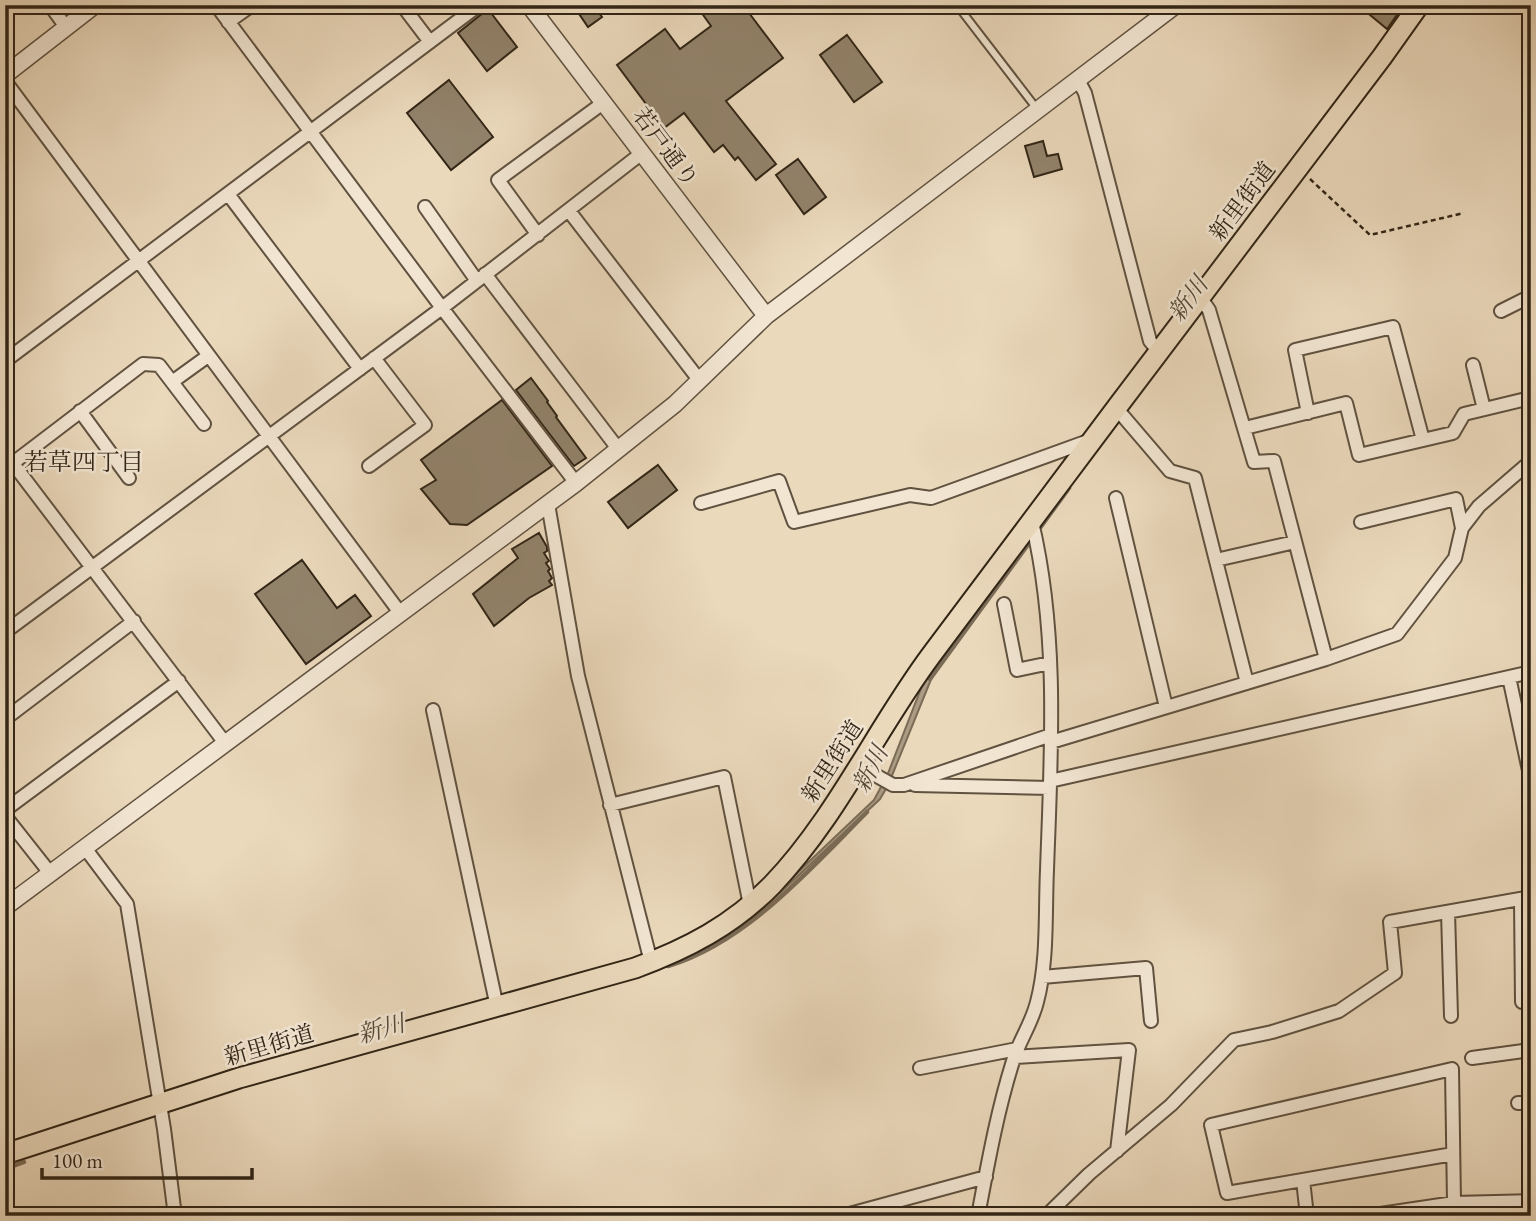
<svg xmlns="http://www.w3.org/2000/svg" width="1536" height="1221" font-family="'EB Garamond','Noto Serif JP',serif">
<rect width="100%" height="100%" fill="#ebd9bc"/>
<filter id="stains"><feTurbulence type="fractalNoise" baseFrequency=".00286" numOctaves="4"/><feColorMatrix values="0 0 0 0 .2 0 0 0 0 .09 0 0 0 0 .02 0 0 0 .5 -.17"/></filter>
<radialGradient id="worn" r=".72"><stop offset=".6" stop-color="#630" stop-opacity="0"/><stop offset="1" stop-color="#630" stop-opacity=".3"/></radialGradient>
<!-- water -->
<path fill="#ac9c84" stroke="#7b6c58" stroke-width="2" d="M927,673L932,677L891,778L887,776Z
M882,785L887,787L880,799L748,923C678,973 594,989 513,1012L650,969L776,893L874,800Z"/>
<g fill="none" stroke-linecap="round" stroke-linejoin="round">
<!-- stream -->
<path stroke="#7b6c58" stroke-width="4.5" d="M1037,532L1069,488
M930,679L1032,539
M668,966C747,942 810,869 867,812
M5,1169L24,1162"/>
</g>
<!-- building -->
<path fill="#92836c" stroke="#312516" stroke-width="2" d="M573,5H593L602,17L588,27Z
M696,5H743L783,58L726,101L776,164L756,180L738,157L735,160L723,145L714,152L684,113L664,128L617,65L665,29L680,49L711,26Z
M1358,5H1404L1387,29Z
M488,9L517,47L487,71L458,33Z
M847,35L882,82L854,102L820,55Z
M449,80L493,137L451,170L407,113Z
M1043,141L1047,156L1058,154L1062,169L1034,177L1025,146Z
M798,159L826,197L804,214L776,175Z
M531,378L548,401L547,402L557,416L556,417L586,458L574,466L516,390Z
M502,400L552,466L467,525L450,524L421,489L436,480L421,460Z
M658,465L677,490L628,528L608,502Z
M539,533L547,547V551L544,553L549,561L546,563L550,569L548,571L552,578L549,581L552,585L529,598L494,626L473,594L518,558L512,549Z
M302,560L337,608L355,595L371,616L306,664L255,594Z"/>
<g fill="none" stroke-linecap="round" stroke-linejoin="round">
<!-- service casing -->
<g stroke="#605240" stroke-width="10">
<path id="service" d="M957,5L1037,109"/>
</g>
<!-- minor casing -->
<g stroke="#605240" stroke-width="16">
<path id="minor" d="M50,5L66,27
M216,5L442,308L576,483
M402,5L430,42
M228,22L252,5
M1078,80L1085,93L1150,341L1159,352
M5,81L401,614
M228,194L360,369
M425,207L477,281
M569,211L700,381
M538,235L498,180L603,103
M485,274L619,450
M1200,297L1209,310L1254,462L1274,461L1326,659
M1501,311L1531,296
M5,361L479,5
M1473,365L1484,409
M172,382L208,356
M1117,409L1170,471L1195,478L1247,683
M80,411L129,478
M1308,413L1295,350L1393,327L1423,440
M1245,428L1346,403L1359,455L1453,433L1464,414L1526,399L1531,403
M5,453L225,743
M13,463L143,364L159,365L204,424
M369,466L425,425L374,358
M1116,498L1166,707
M701,503L779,481L794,522L910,495L931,498L1091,440
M548,504L578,676L651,962
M1361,522L1456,499L1462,528
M1216,560L1295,542
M1004,604L1017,670L1050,663
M5,632L442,308L642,153
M1509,677L1531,780
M433,710L497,1007
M5,719L134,621
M1051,742L1326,659L1397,634L1455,558L1462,528L1479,506L1531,461
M859,766L893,785H904L1051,735
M1050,781L1531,672
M915,785L1050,788
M610,805L724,777L750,905
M5,810L179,681
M5,816L50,873
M85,848L127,904L164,1129L175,1216
M1521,900L1522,1002
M1448,912L1451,1016
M1042,977L1146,968L1151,1021
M1014,1057L1129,1050L1117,1151
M1472,1058L1531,1050
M920,1068L1017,1049
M1518,1103H1531
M1453,1154L1227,1193L1211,1125L1452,1069L1454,1203
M1303,1180L1307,1216
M842,1216L986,1177
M978,1216C988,1163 997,1112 1013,1061C1019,1041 1032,1023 1037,1002C1048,961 1045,913 1047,870C1051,755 1059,636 1032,522
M1046,1216L1089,1174L1171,1105L1234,1040L1272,1032L1339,1011L1395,973L1390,922L1531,897
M1367,1216L1454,1203L1531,1201"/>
</g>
<!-- tertiary casing -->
<g stroke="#605240" stroke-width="19">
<path id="tertiary" d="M529,5L766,316
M5,75L95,5
M5,907L576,483L675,404L766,316L1176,5"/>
</g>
<!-- primary casing -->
<g stroke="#312516" stroke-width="23">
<path id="primary" d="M5,1154L239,1078L635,968C687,949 733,925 772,885C837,817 876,729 932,654C1081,454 1231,256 1382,57L1419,5"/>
</g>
<!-- path -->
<path stroke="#312516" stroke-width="2.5" stroke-dasharray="5 3.5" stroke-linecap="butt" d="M1310,179L1370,235L1464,213"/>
<!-- service -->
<use href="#service" stroke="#f2e6d3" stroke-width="6"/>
<!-- minor -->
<use href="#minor" stroke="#f2e6d3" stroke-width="12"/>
<!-- tertiary -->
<use href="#tertiary" stroke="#f2e6d3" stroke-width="16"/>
<!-- primary -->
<use href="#primary" stroke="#ebd9bc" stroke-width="19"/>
</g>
<g text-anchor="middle" stroke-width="5" stroke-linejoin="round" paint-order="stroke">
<!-- street labels -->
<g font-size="23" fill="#312516" stroke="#f2e6d3">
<text transform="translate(666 147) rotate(53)" y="8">若戸通り</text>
<text transform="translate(1242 201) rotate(-53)" y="8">新里街道</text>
<text transform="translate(832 761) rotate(-57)" y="8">新里街道</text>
<text transform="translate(269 1045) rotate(-16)" y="8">新里街道</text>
</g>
<!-- water labels -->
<g font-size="24" font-style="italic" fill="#564937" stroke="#f2e6d3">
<text transform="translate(1188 299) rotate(-54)" y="8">新川</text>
<text transform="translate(870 769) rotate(-63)" y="8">新川</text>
<text transform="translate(381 1029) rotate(-16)" y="8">新川</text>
</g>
<!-- neighbourhood labels -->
<g font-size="24" fill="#312516" stroke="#f2e6d3">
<text x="84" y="470">若草四丁目</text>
</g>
</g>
<!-- margin -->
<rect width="1536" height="1221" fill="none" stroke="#ebd9bc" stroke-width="28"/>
<rect x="7" y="7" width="1522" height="1207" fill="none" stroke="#312516" stroke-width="3.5"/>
<rect x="14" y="14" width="1508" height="1193" fill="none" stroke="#312516" stroke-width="2"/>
<!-- scale -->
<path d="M42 1168v10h210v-10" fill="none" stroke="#312516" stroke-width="3.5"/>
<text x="52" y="1168" font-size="21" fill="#312516" stroke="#f2e6d3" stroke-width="5" paint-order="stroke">100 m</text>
<rect width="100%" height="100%" filter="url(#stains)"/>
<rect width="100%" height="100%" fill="url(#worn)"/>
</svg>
